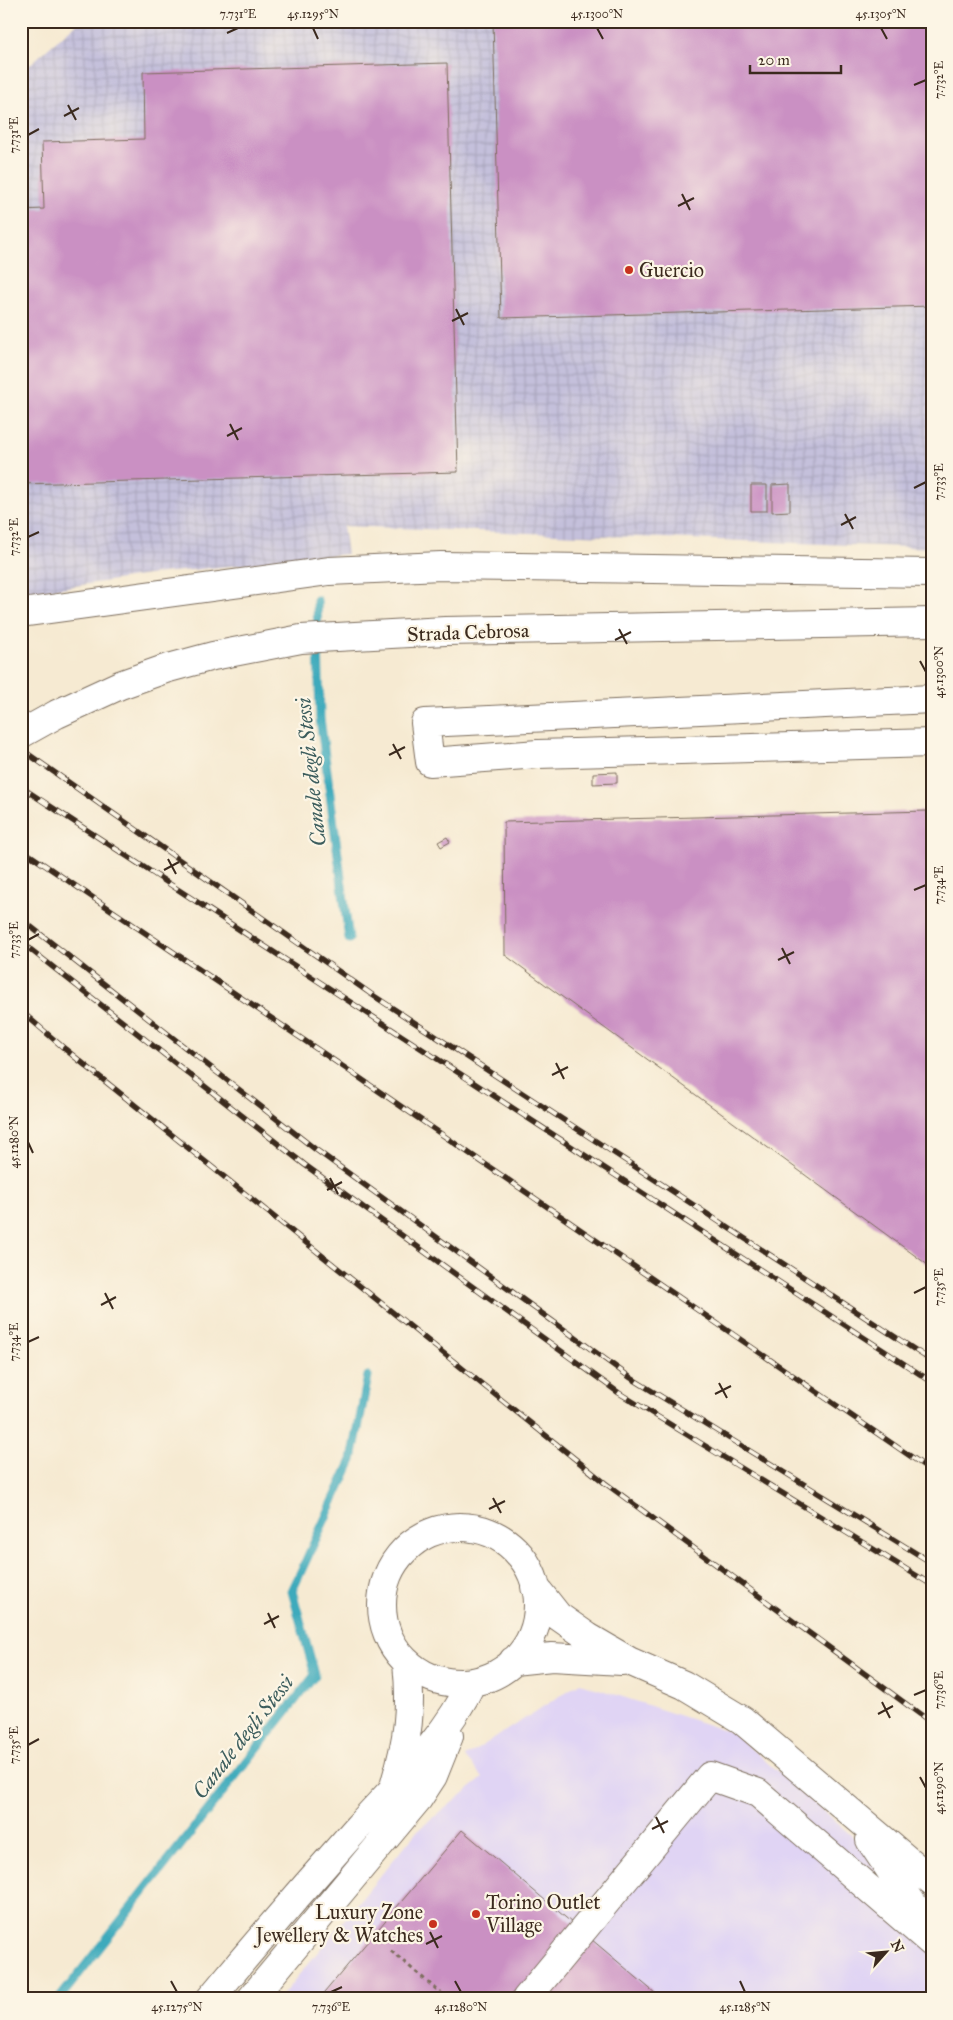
<svg xmlns="http://www.w3.org/2000/svg" width="953" height="2020" font-family="'IM FELL Great Primer',serif">
<defs>
<pattern id="industrial-grid" width="8" height="8" patternUnits="userSpaceOnUse" patternTransform="scale(1.25)"><rect width="8" height="8" fill="#c4c0db"/><path d="M0 4h8M4 0v8" fill="none" stroke="#a9a5bc"/></pattern>
</defs>
<rect width="100%" height="100%" fill="#fcf5e5"/>
<filter id="ink" filterUnits="userSpaceOnUse"><feTurbulence type="fractalNoise" baseFrequency=".02" numOctaves="2"/><feDisplacementMap in="SourceGraphic" scale="10" xChannelSelector="R" yChannelSelector="G"/><feConvolveMatrix kernelMatrix="1 2 1 2 8 2 1 2 1" color-interpolation-filters="sRGB"/></filter>
<filter id="wash" filterUnits="userSpaceOnUse"><feTurbulence type="fractalNoise" baseFrequency=".0096" numOctaves="4" result="noise"/><feDisplacementMap in="SourceGraphic" scale="20" xChannelSelector="R" yChannelSelector="G"/><feGaussianBlur stdDeviation="1.12" result="paint"/><feColorMatrix in="noise" values="0 0 0 0 0 0 0 0 0 0 0 0 0 0 0 0 0 1.4 0 .05"/><feComposite in="paint" operator="in"/></filter>
<g filter="url(#wash)">
<rect width="100%" height="100%" fill="#f6ead2"/>
<!-- built -->
<path fill="#e0d4f4" d="M580,1683L733,1733L932,1905V1999H279L418,1830L483,1778L465,1757Z"/>
<!-- industrial -->
<path fill="url(#industrial-grid)" d="M80,21H932V548L343,526L347,554L162,573L21,594V72Z"/>
<g fill="none" stroke-linecap="round" stroke-linejoin="round">
<!-- stream -->
<path stroke="#3daabc" stroke-width="9" d="M317,600L320,718L349,939
M59,1999L315,1675L292,1591L352,1460L368,1376"/>
</g>
<g id="blocks">
<!-- building -->
<path fill="#ca90c3" d="M493,21H932V306L501,318Z
M447,63L458,472L21,484V210L44,209L42,142L144,139L143,72Z
M790,484V511L772,512V485Z
M751,485H767V511H751Z
M617,772V783L593,784V773Z
M927,811L932,935V1268L505,955L504,822Z
M447,837L450,842L441,847L438,842Z
M462,1830L662,1999H319Z"/>
</g>
</g>
<g filter="url(#ink)">
<use href="#blocks" fill-opacity="0" stroke="#7c6d5d" stroke-width="1"/>
<g fill="none" stroke-linecap="round" stroke-linejoin="round">
<!-- minor casing -->
<g stroke="#7c6d5d" stroke-width="30">
<path id="minor" d="M21,613L329,571L441,566L932,573
M932,699L425,723L430,762L538,754L932,743
M382 1605a78 78 0 1 1 156 0a78 78 0 1 1-156 0Z
M535,1587L558,1616L588,1637L629,1661L684,1685L742,1720L932,1881
M513,1661L552,1657L622,1661
M395,1783C408,1739 412,1709 407,1663
M870,1840L928,1927
M210,1999C258,1941 307,1884 357,1828C398,1783 446,1738 472,1682
M251,1999L418,1799L433,1776L449,1736
M526,1999L710,1776L758,1793L932,1943"/>
</g>
<!-- major casing -->
<g stroke="#7c6d5d" stroke-width="30">
<path id="major" d="M21,734L57,714L120,685L165,669L213,656L301,639L445,631L932,622"/>
</g>
<!-- path -->
<path stroke="#7c6d5d" stroke-width="3" stroke-dasharray="4 4" stroke-linecap="butt" d="M391,1951L448,1999"/>
<!-- minor -->
<use href="#minor" stroke="#fff" stroke-width="28"/>
<!-- major -->
<use href="#major" stroke="#fff" stroke-width="28"/>
<!-- rail casing -->
<g stroke="#3b2a1e" stroke-width="5.5">
<path id="rail" d="M21,749L371,994L932,1361
M21,787L932,1382
M21,849L351,1072L932,1471
M21,919L315,1149L631,1378L932,1563
M21,942L305,1165L619,1393L932,1585
M21,1011L65,1049L605,1483L932,1723"/>
</g>
<!-- rail -->
<use href="#rail" stroke="#fcf5e5" stroke-width="4" stroke-dasharray="11" stroke-linecap="butt"/>
</g>
</g>
<!-- ticks -->
<path fill="none" stroke="#3b2a1e" stroke-width="2" d="M313,28L318,39M597,28L603,39M881,28L887,39M227,33L238,28M914,85L926,80M68,105L76,120M64,116L79,108M28,135L39,129M682,194L690,210M678,206L694,198M456,309L464,325M452,321L468,313M230,424L238,440M227,436L242,428M914,488L926,482M845,514L853,529M841,525L856,517M28,537L39,532M619,629L627,644M615,640L631,632M920,661L926,672M393,744L401,759M389,755L405,747M168,859L176,874M164,870L179,862M914,890L926,885M28,940L39,934M782,948L790,964M778,960L794,952M556,1063L564,1079M552,1075L568,1067M28,1142L33,1153M330,1178L338,1194M327,1190L342,1182M105,1293L113,1309M914,1293L926,1287M101,1305L116,1297M28,1342L39,1337M719,1383L727,1398M715,1394L731,1386M493,1498L501,1513M489,1509L505,1501M268,1613L275,1628M264,1624L279,1616M914,1695L926,1690M882,1702L890,1718M878,1714L893,1706M28,1745L39,1739M920,1777L926,1788M656,1817L664,1833M652,1829L668,1821M430,1932L438,1948M426,1944L442,1936M171,1981L177,1992M455,1981L461,1992M740,1981L745,1992M331,1992L342,1987"/>
<!-- markers -->
<g fill="#c8321e" stroke="#fcf5e5" stroke-width="2">
<circle cx="629" cy="270" r="5"/>
<circle cx="476" cy="1914" r="5"/>
<circle cx="433" cy="1924" r="5"/>
</g>
<g text-anchor="middle" stroke-width="4.5" stroke-linejoin="round" paint-order="stroke">
<!-- poi labels -->
<g font-size="20" fill="#3b2a1e" stroke="#fcf5e5" text-anchor="start">
<text x="639" y="277">Guercio</text>
<text x="486" y="1909">Torino Outlet<tspan x="486" dy="23">Village</tspan></text>
<text x="423" y="1919" text-anchor="end">Luxury Zone<tspan x="423" dy="23">Jewellery &amp; Watches</tspan></text>
</g>
<!-- street labels -->
<g font-size="20" fill="#3b2a1e" stroke="#fcf5e5">
<text transform="translate(468 632) rotate(-2)" y="7">Strada Cebrosa</text>
</g>
<!-- water labels -->
<g font-size="21" font-style="italic" fill="#3c5d5d" stroke="#fcf5e5">
<text transform="translate(311 772) rotate(-96)" y="7">Canale degli Stessi</text>
<text transform="translate(243 1737) rotate(-52)" y="7">Canale degli Stessi</text>
</g>
</g>
<!-- margin -->
<rect width="953" height="2020" fill="none" stroke="#fcf5e5" stroke-width="55"/>
<!-- north arrow -->
<g transform="translate(886 1952) rotate(63)" stroke="#fcf5e5" stroke-width="4" paint-order="stroke">
<path d="M0-4L9 19L0 12L-9 19Z" fill="#3b2a1e"/>
<text y="-8" font-size="14" font-weight="bold" text-anchor="middle" fill="#3b2a1e">N</text>
</g>
<!-- scale -->
<path d="M750 65v8h91v-8" fill="none" stroke="#3b2a1e" stroke-width="2.5"/>
<text x="758" y="65" font-size="15" fill="#3b2a1e" stroke="#fcf5e5" stroke-width="4" paint-order="stroke">20 m</text>
<rect x="28" y="28" width="898" height="1964" fill="none" stroke="#3b2a1e" stroke-width="2"/>
<g font-size="12" text-anchor="middle" fill="#3b2a1e">
<text x="238" y="18">7.731°E</text>
<text x="313" y="18">45.1295°N</text>
<text x="597" y="18">45.1300°N</text>
<text x="881" y="18">45.1305°N</text>
<text transform="translate(939 80) rotate(-90)" y="4">7.732°E</text>
<text transform="translate(14 135) rotate(-90)" y="4">7.731°E</text>
<text transform="translate(939 482) rotate(-90)" y="4">7.733°E</text>
<text transform="translate(14 537) rotate(-90)" y="4">7.732°E</text>
<text transform="translate(939 672) rotate(-90)" y="4">45.1300°N</text>
<text transform="translate(939 885) rotate(-90)" y="4">7.734°E</text>
<text transform="translate(14 940) rotate(-90)" y="4">7.733°E</text>
<text transform="translate(14 1142) rotate(-90)" y="4">45.1280°N</text>
<text transform="translate(939 1287) rotate(-90)" y="4">7.735°E</text>
<text transform="translate(14 1342) rotate(-90)" y="4">7.734°E</text>
<text transform="translate(939 1690) rotate(-90)" y="4">7.736°E</text>
<text transform="translate(14 1745) rotate(-90)" y="4">7.735°E</text>
<text transform="translate(939 1788) rotate(-90)" y="4">45.1290°N</text>
<text x="177" y="2011">45.1275°N</text>
<text x="331" y="2011">7.736°E</text>
<text x="461" y="2011">45.1280°N</text>
<text x="745" y="2011">45.1285°N</text>
</g>
</svg>
